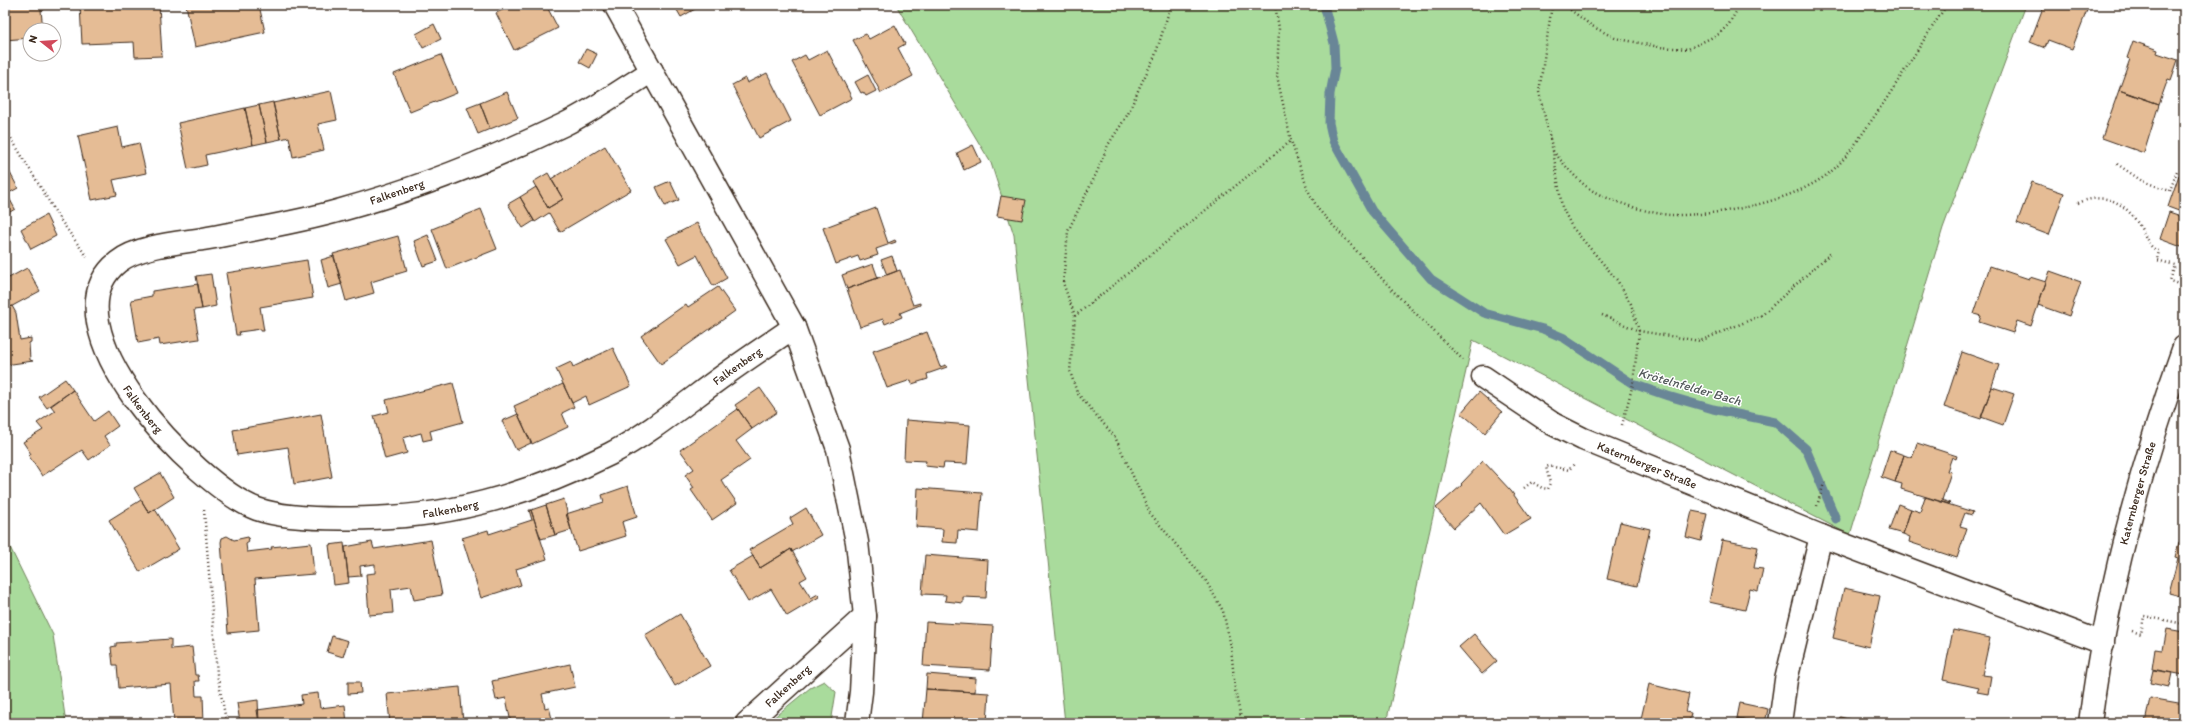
<svg xmlns="http://www.w3.org/2000/svg" width="2189" height="728" font-family="Itim,sans-serif">
<rect width="100%" height="100%" fill="#fff"/>
<filter id="ink" filterUnits="userSpaceOnUse"><feTurbulence type="fractalNoise" baseFrequency=".025" numOctaves="2"/><feDisplacementMap in="SourceGraphic" scale="8" xChannelSelector="R" yChannelSelector="G"/><feConvolveMatrix kernelMatrix="1 2 1 2 8 2 1 2 1" color-interpolation-filters="sRGB"/></filter>
<g filter="url(#ink)">
<!-- green -->
<path fill="#a9db9c" stroke="#72825d" d="M896,5H2026L1943,228L1850,535L1473,340L1386,723H1065L1014,235L991,163Z
M5,537L53,635L66,723H5Z
M824,681L836,692L831,723H767L810,688Z"/>
<g fill="none" stroke-linecap="round" stroke-linejoin="round">
<!-- stream -->
<path stroke="#698697" stroke-width="9" d="M1324,5L1334,43L1335,68L1330,94L1329,123L1333,141L1372,211L1431,279L1484,313L1543,329L1564,338L1633,384L1668,396L1713,409L1775,422L1806,449L1836,519"/>
</g>
<!-- building -->
<path fill="#e5bc95" stroke="#3b2a1e" d="M5,5H43L44,10H41L43,30H30V38L5,40Z
M80,5H159L162,56L135,57L134,42L82,44Z
M186,5H259L265,32L195,47Z
M513,5H546L558,28L514,50L496,13Z
M674,5H702L681,17Z
M2044,5H2089L2072,49L2048,40L2045,48L2030,42Z
M434,24L441,39L423,48L416,34Z
M895,25L905,44L898,48L913,76L881,93L853,40L866,34L869,39Z
M2133,41L2158,50L2157,53L2178,60L2171,80L2168,79L2159,104L2119,90L2130,59L2127,58Z
M586,49L597,54L590,68L579,62Z
M827,50L852,98L820,115L792,62L805,55L808,60Z
M441,55L457,93L410,112L394,74Z
M767,73L791,121L759,138L732,85L745,78L747,83Z
M868,75L876,91L866,96L863,92L861,93L855,82Z
M2119,90L2159,104L2144,153L2102,138Z
M331,91L337,120L318,124L324,150L293,157L289,137L281,139L273,103Z
M507,92L518,118L490,129L480,103Z
M273,102L281,139L267,142L259,105Z
M480,103L490,129L478,134L467,108Z
M259,105L267,142L253,145L245,108Z
M245,108L253,145L205,155L207,165L188,169L178,123Z
M118,127L122,147L139,143L146,173L113,180L117,195L92,200L78,136Z
M973,145L981,162L964,170L957,153Z
M605,146L631,190L560,232L549,213L535,222L520,197L536,187L548,208L563,199L551,179Z
M9,171L18,188L7,194L15,209L5,215V173Z
M548,173L563,199L548,208L533,182Z
M2179,175L2184,177V213L2168,207Z
M670,181L679,200L665,206L656,187Z
M2032,182L2064,193L2049,235L2017,223Z
M1001,196L1026,200L1022,220L997,216Z
M520,197L534,221L523,228L508,204Z
M876,208L888,243L895,240L896,242L876,249L878,255L860,261L858,256L836,264L823,228Z
M481,209L497,249L447,269L432,229Z
M2169,212L2184,217V248L2160,239Z
M46,215L56,236L31,249L21,229Z
M697,223L727,278L713,286L697,255L680,264L666,239Z
M428,235L438,261L423,266L414,241Z
M398,236L407,271L371,282L374,293L346,301L333,254Z
M334,256L342,284L328,288L321,260Z
M892,256L897,271L887,275L881,260Z
M307,260L313,298L260,307L264,331H261V329L239,332L240,335H236L226,273Z
M873,264L878,278L847,289L842,275Z
M1990,266L2029,279L2030,277L2046,282L2031,326L2017,321L2013,333L1979,322L1981,316L1974,314Z
M27,268L40,291L5,310V280Z
M900,270L913,305L920,303V305L900,313L902,317L885,324L883,319L860,327L847,289Z
M2050,271L2081,282L2069,316L2038,305Z
M211,274L216,306L202,309L196,276Z
M198,284L202,309L194,310L199,339L160,345L159,339L138,343L131,300L152,296V291Z
M718,287L735,311L661,364L641,336L686,304L688,307Z
M12,306L16,313L20,340L31,338V342L29,343L30,360L33,361L5,365V310Z
M927,332L940,367L946,365L947,367L927,374L928,379L912,384L911,380L887,388L873,351Z
M613,348L631,386L589,405L586,396L572,403L556,369L571,362L573,367Z
M1962,352L1999,365L1981,419L1944,407Z
M65,379L73,390L47,408L39,397Z
M453,383L463,422L430,431L432,439L423,441L421,433L403,438L407,453L385,459L374,416L389,412L386,400Z
M563,384L574,407L562,413L568,427L532,444L514,406Z
M1992,387L2014,394L2003,425L1981,417Z
M760,388L777,412L752,429L735,405Z
M73,390L94,421L108,411L118,426L104,436L110,445L89,460L82,450L42,476L29,456L31,454L23,442L43,430L37,423L55,411L51,406Z
M1479,392L1502,412L1485,433L1461,413Z
M738,409L752,429L736,441L750,460L721,480L737,503L712,520L691,490L694,488L685,475L694,469L680,450Z
M321,414L332,477L294,484L288,447L237,455L233,430Z
M518,414L531,443L516,450L502,421Z
M906,420L970,425L967,464L944,463L943,468L925,466L926,461L904,460Z
M1917,443L1957,456L1956,459L1952,457L1947,471L1951,472L1942,500L1950,503L1949,504L1901,489L1902,484L1895,482L1904,455L1912,458Z
M1890,450L1904,455L1895,482L1881,477Z
M1483,461L1511,491L1531,519L1504,535L1481,503L1454,528L1436,508L1462,485L1461,484Z
M160,473L174,497L149,513L134,488Z
M628,486L637,517L622,522L626,536L578,551L566,514L604,502L602,495Z
M918,488L982,493L979,532L958,530L957,543L942,542L943,529L916,527Z
M1925,497L1973,512L1972,515L1965,513L1960,526L1967,528L1957,558L1909,542L1910,537L1903,534L1911,509L1920,512Z
M564,499L571,530L555,535L546,505Z
M141,500L149,513L155,509L179,549L140,572L109,520Z
M1898,504L1911,509L1903,534L1889,530Z
M546,505L555,535L541,539L531,510Z
M806,508L821,535L792,552L791,549L760,568L749,550L793,524L790,518Z
M529,510H531L547,559L516,569L521,585L481,598L462,538L488,530L489,534L532,520Z
M1692,511L1707,514L1701,541L1686,537Z
M1620,522L1650,529L1637,586L1607,579Z
M227,536L234,540L248,537L249,542L246,544L247,552L272,549L271,547L311,543L314,574L255,579L259,630L228,633L221,542L222,538Z
M431,540L442,595L414,600L411,586L391,589L393,613L369,615L366,574L375,573V564L360,566L361,576L348,577L345,547L372,542L374,549Z
M1722,540L1758,547L1754,568L1763,569L1758,591L1750,589L1745,610L1709,602Z
M2179,542L2184,543V597L2169,593L2178,558L2175,557Z
M344,543L349,583L334,585L329,545Z
M791,549L807,577L800,581L811,598L818,594L819,597L787,616L771,589L748,602L729,570L753,556L760,568Z
M925,555L988,560L986,598L963,597V603L945,601L946,595L922,594Z
M1844,588L1880,596L1869,647L1833,638Z
M680,614L710,666L675,686L645,635Z
M926,622L993,626L990,670L923,666Z
M2167,629L2184,632V675L2152,669L2155,649L2163,650Z
M1953,630L1990,638L1982,675L1991,676L1988,694L1977,692L1979,688L1943,680Z
M1474,634L1497,661L1482,674L1459,647Z
M332,636L348,641L343,657L327,652Z
M171,639V649L192,647L195,675H198L199,681H195L196,696H203L204,723H174L171,684L119,688L117,665H113L111,647L116,646V643Z
M570,664L575,687L542,694L545,708L549,707L553,723H511L506,698L496,700L492,681Z
M2153,670L2172,673L2169,687L2150,683Z
M927,674L976,678L975,692L926,689Z
M348,682H360L361,693L348,694Z
M1649,684L1689,694L1685,712L1691,713L1689,723H1640Z
M460,687L463,723H390L387,694Z
M926,689L989,693L987,723H923Z
M318,693L320,708L345,705L347,723H259L257,710L302,704L301,695Z
M2150,698L2184,704V723H2145Z
M258,700L259,723H240L237,703Z
M1740,703L1768,709L1765,723L1737,718Z
M1840,717L1865,723H1838Z
M1737,718L1760,723H1736Z"/>
<g fill="none" stroke-linecap="round" stroke-linejoin="round">
<!-- minor casing -->
<g stroke="#3b2a1e" stroke-width="25">
<g id="minor">
<path d="M615,5L794,327L838,449L857,542L865,616L861,692L857,723"/>
<path id="s1" d="M652,71C623,89 594,110 563,125C492,159 417,189 341,210C296,223 250,230 203,239C178,243 138,246 118,262C40,324 196,486 257,509C291,521 354,519 390,517C466,513 542,488 610,454C652,432 688,401 726,374C748,358 771,343 794,327"/>
<path id="s2" d="M1483,377L1553,424L1583,439L1821,536L2103,643"/>
<path id="s3" d="M747,723L865,616"/>
<path d="M1780,723L1786,680L1821,536"/>
<path id="s4" d="M2090,723C2106,595 2140,468 2184,347"/>
</g>
</g>
<!-- path -->
<path stroke="#3b2a1e" stroke-width="2.5" stroke-dasharray="1 3" stroke-linecap="butt" d="M1275,5L1279,28L1277,76L1291,141L1308,190L1318,209L1397,295L1463,360
M1552,5L1539,92L1553,151L1562,207L1572,227L1617,280L1631,304L1639,331L1633,384L1622,425
M1564,5L1592,26L1615,38L1659,47L1688,49L1719,34L1729,24L1740,5
M5,128L59,218L87,257
M1553,151C1565,165 1577,181 1593,191C1610,201 1651,214 1671,215C1719,216 1797,202 1834,169C1847,157 1859,139 1869,124C1897,85 1920,44 1947,5
M2117,164L2142,181L2170,191L2177,171L2184,174
M2078,203C2107,191 2127,203 2142,230C2147,239 2149,248 2159,251L2157,260L2175,265L2170,281L2184,286
M1602,315L1639,331L1700,341L1762,315L1832,252
M1075,316L1063,283L1068,231L1097,172L1108,145L1128,114L1140,86L1155,56L1171,5
M1524,488L1532,482L1542,488L1548,489L1550,483L1546,467L1549,466L1569,470L1574,464
M1817,506L1825,480
M204,510L217,674L226,720
M2132,631L2141,634L2144,616L2184,624
M1242,723L1235,690L1231,647L1223,611L1206,581L1150,513L1115,437L1077,393L1070,371L1075,316L1291,141"/>
<!-- minor -->
<use href="#minor" stroke="#fff" stroke-width="22"/>
</g>
</g>
<g text-anchor="middle" stroke-width="3" stroke-linejoin="round" paint-order="stroke">
<!-- street labels -->
<g font-size="12" fill="#3b2a1e" stroke="#fff">
<text transform="translate(397 192) rotate(-19)" y="4">Falkenberg</text>
<text dy="4" stroke="none"><textPath href="#s1" startOffset="1410">Falkenberg</textPath></text>
<text dy="4" stroke="none"><textPath href="#s1" startOffset="738">Falkenberg</textPath></text>
<text dy="4" stroke="none"><textPath href="#s2" startOffset="187">Katernberger Straße</textPath></text>
<text dy="4" stroke="none"><textPath href="#s4" startOffset="235">Katernberger Straße</textPath></text>
<text dy="4" stroke="none"><textPath href="#s1" startOffset="1086">Falkenberg</textPath></text>
<text dy="4" stroke="none"><textPath href="#s3" startOffset="55">Falkenberg</textPath></text>
</g>
<!-- water labels -->
<g font-size="13" font-style="italic" fill="#52585a" stroke="#fff">
<text transform="translate(1690 386) rotate(16)" y="5">Krötelnfelder Bach</text>
</g>
</g>
<!-- margin -->
<rect width="2189" height="728" fill="none" stroke="#fff" stroke-width="20"/>
<rect x="10" y="10" width="2169" height="708" fill="none" stroke="#3b2a1e" stroke-width="1.5" filter="url(#ink)"/>
<!-- north arrow -->
<g transform="translate(42 42) rotate(287)"><circle r="19" fill="#ffffff" stroke="#b1aaa5"/>
<path d="M0-3L7 15L0 10L-7 15Z" fill="#d1495b"/>
<text y="-6" font-size="11" font-weight="bold" text-anchor="middle" fill="#3b2a1e">N</text>
</g>
</svg>
